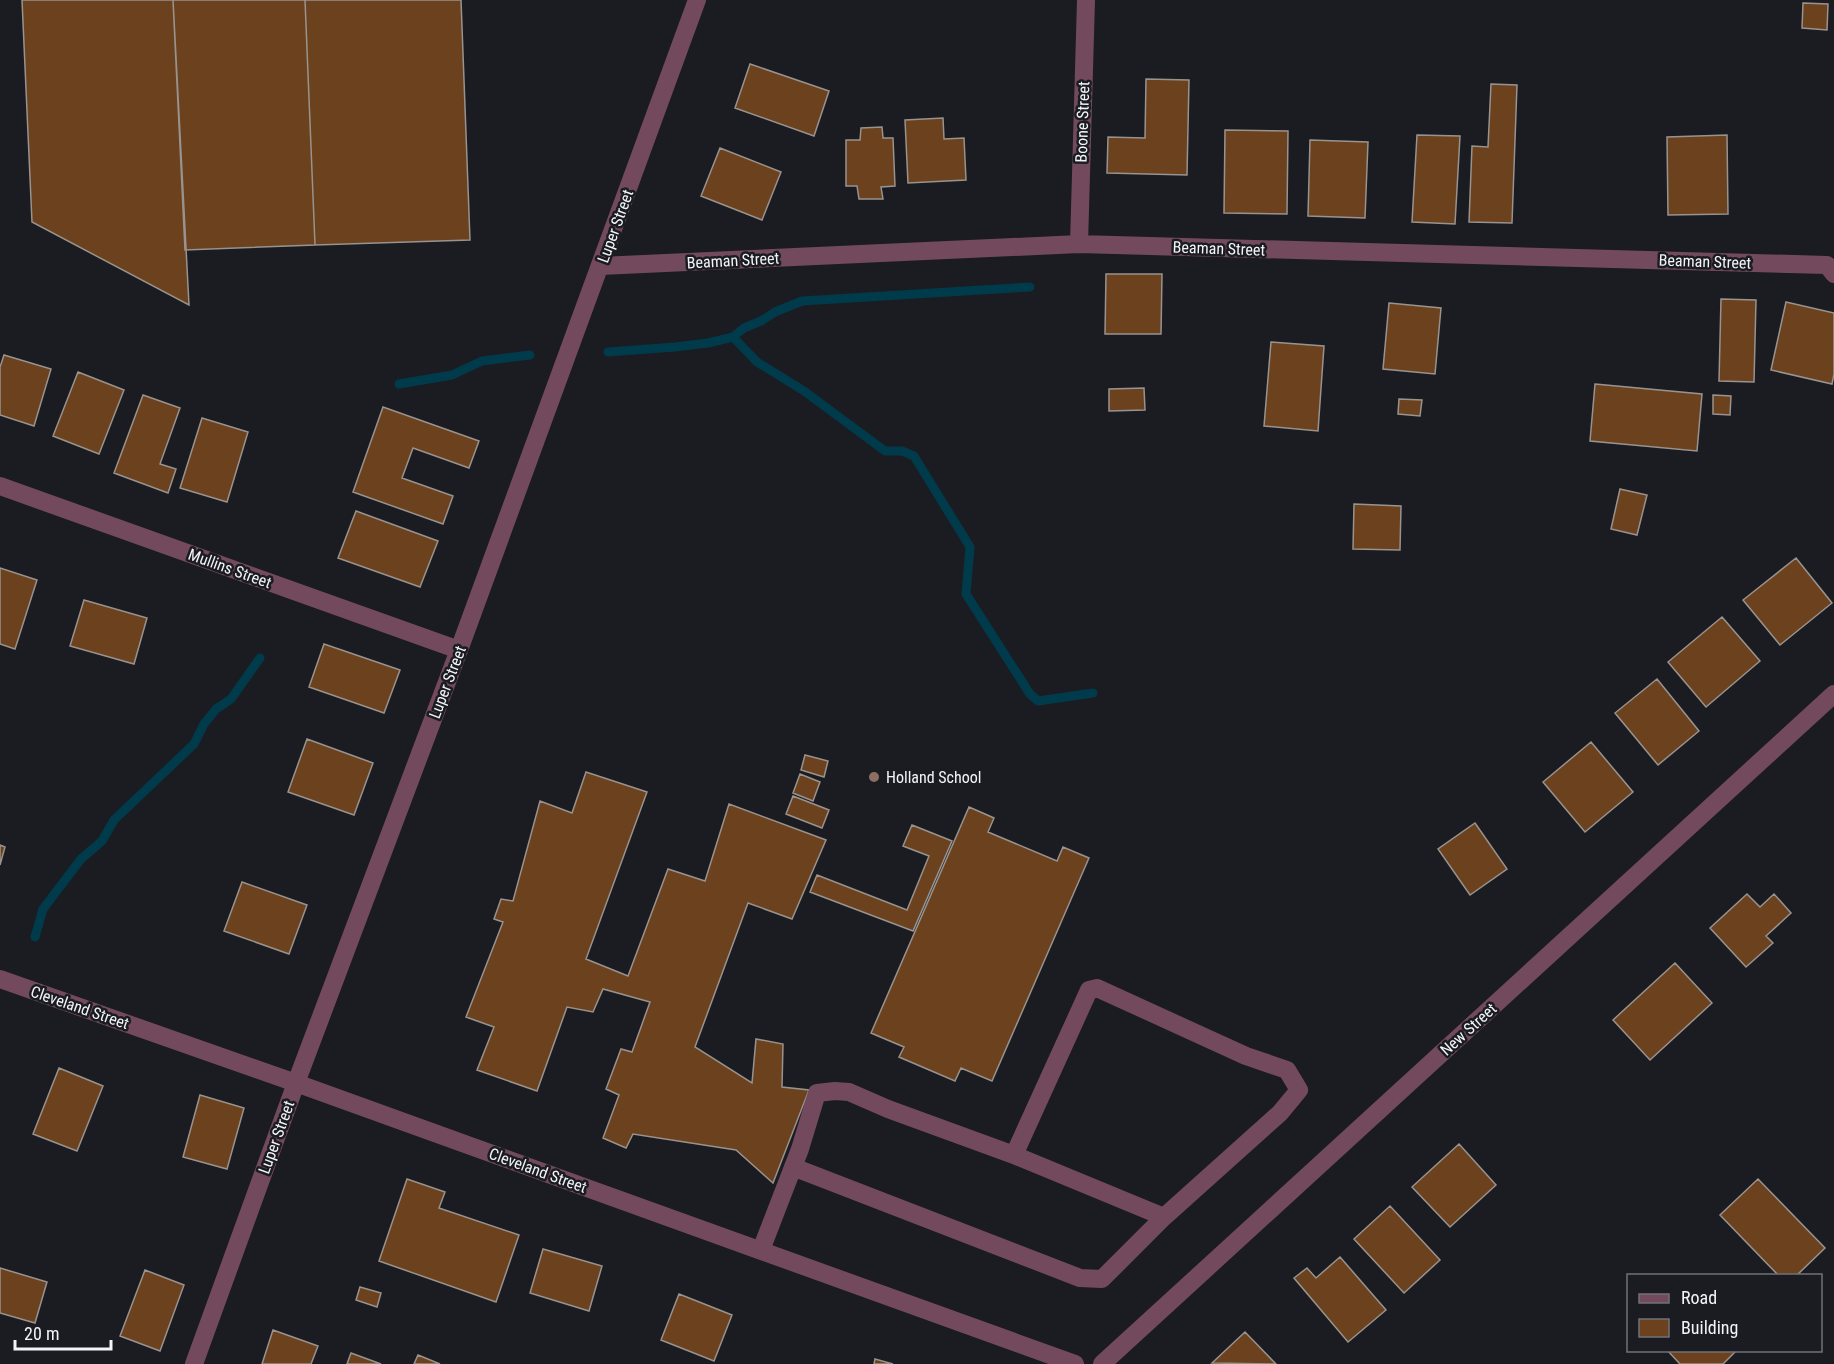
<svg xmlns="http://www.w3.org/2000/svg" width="1834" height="1364" font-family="'Roboto Condensed',sans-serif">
<rect width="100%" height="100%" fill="#1a1c21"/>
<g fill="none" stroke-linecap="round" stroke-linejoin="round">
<!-- stream -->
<path stroke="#003b4b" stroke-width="9" d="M733,337L757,362L804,391L885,451H902L914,456L970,547L966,594L1030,694L1038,701L1093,693
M608,352L675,347L708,343L733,337L744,328L761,321L775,312L802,301L1030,287
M399,384L452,375L482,361L530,355
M35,937L43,909L81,859L102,841L114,820L194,744L204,724L216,709L231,699L260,658"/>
</g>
<!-- building -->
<path fill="#6c411e" stroke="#99938f" stroke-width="1.5" d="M22,0H173L189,305L32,222Z
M173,0H305L315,245L185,250Z
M305,0H461L470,240L315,245Z
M1803,3L1828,4L1827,30L1802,28Z
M750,64L829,91L814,136L735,108Z
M1146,79L1189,80L1187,175L1107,173L1108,137L1145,138Z
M1491,84L1517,85L1512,223L1469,222L1472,146L1488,147Z
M943,118L944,139L964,138L966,180L908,183L905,120Z
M882,127L883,138H893L895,186L881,187L883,199H859L857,186H846V140H860L861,128Z
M1225,130L1288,131L1287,214L1224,213Z
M1417,135L1460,136L1455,224L1412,222Z
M1727,135L1728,214L1668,215L1667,137Z
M1310,140L1368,142L1365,218L1308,216Z
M720,148L781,172L762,220L701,196Z
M1106,274H1162L1161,334H1105Z
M1721,299L1756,300L1754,382L1719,381Z
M1786,302L1834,313V374L1832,384L1771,370Z
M1389,303L1441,308L1435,374L1383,369Z
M1271,342L1324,346L1318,431L1264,426Z
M4,355L51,369L34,426L0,415V367Z
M78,372L124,390L99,454L53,436Z
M1595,384L1702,394L1697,451L1590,441Z
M1144,388L1145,410L1109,411V389Z
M143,395L180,408L160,464L176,469L168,493L114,473Z
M1713,395L1731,396L1730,415L1713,414Z
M1399,399L1422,400L1420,416L1398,414Z
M383,407L479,441L469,468L413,448L402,478L453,496L443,524L353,492Z
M202,418L248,432L227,502L180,488Z
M1620,489L1647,495L1637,535L1611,529Z
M1354,504L1401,506L1400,550L1353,549Z
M356,511L438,541L420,587L338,558Z
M1796,558L1832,603L1780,645L1743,600Z
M0,568L37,580L15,649L0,644Z
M84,600L147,618L134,664L70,646Z
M1722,617L1760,661L1706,707L1668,662Z
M324,644L400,670L384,713L309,687Z
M1657,679L1699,731L1658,765L1615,713Z
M307,739L373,763L354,815L288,792Z
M1591,742L1633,792L1585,832L1543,782Z
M805,755L828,761L824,777L801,770Z
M586,772L647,792L586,959L628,976L668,869L705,881L729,804L826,840L792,919L748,903L695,1047L752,1083L756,1039L783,1044L782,1087L809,1090L773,1183L736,1150L633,1134L626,1148L603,1138L619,1095L606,1089L621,1049L632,1052L650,1002L603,989L593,1012L567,1007L537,1091L477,1070L494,1027L466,1017L503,922L494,919L501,899L513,901L540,801L572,813Z
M800,774L820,782L813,801L793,793Z
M793,796L829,810L822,828L786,814Z
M969,807L994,818L988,832L1057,861L1063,847L1089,858L992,1081L961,1068L955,1081L899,1057L904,1047L871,1033Z
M1475,823L1507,869L1470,895L1438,849Z
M912,825L952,841L913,931L810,892L817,875L907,910L929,856L903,846Z
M0,845L5,847L0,865Z
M242,882L307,905L289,954L224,931Z
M1747,894L1760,907L1774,894L1791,913L1766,936L1773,943L1746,967L1710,928Z
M1675,963L1712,1003L1650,1060L1613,1020Z
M59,1068L103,1086L77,1151L33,1134Z
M200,1095L244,1108L227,1169L183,1157Z
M1459,1144L1496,1185L1450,1227L1412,1187Z
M407,1179L445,1192L439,1208L519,1235L496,1302L379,1261Z
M1758,1179L1825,1248L1796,1276H1779L1720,1215Z
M1390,1206L1440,1260L1404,1293L1354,1239Z
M543,1249L602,1266L589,1311L530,1293Z
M1340,1257L1386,1310L1348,1342L1294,1278L1307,1268L1316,1278Z
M0,1268L47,1282L35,1323L0,1313Z
M145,1270L184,1285L160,1351L120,1336Z
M360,1287L381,1293L377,1307L356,1300Z
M679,1294L732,1315L714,1361L661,1340Z
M273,1330L318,1346L311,1364H262Z
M1245,1332L1276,1364L1212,1363Z
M1667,1350H1737L1723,1364H1680Z
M351,1353L381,1364H347Z
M418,1355L440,1364H414Z
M875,1359L893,1364H874Z"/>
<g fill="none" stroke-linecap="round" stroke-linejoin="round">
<!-- lane -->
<path stroke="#734a5d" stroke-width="18" d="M793,1167L1080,1278L1102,1279L1164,1217
M761,1250L800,1149L817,1093L835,1091L849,1092L888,1109L1014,1155L1164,1217L1280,1113L1299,1090L1287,1070L1246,1056L1097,988L1089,990L1014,1155"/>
<!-- street -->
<path stroke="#734a5d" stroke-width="18" d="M1079,244L1086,0
M600,266L1079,244L1827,265L1834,274
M0,486L459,650
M0,979L296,1083L1075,1364
M194,1364L296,1083L459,650L697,0
M1102,1364L1834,694"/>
</g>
<!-- markers -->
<circle fill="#8d6e63" stroke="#1a1c21" stroke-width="2" cx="874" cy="777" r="6"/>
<g text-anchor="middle" stroke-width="5" stroke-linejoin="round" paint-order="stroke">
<!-- street labels -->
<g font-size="16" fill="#f2f4f7" stroke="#1a1c21">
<text transform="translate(1082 122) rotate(-88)" y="6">Boone Street</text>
<text transform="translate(615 226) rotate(-70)" y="6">Luper Street</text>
<text transform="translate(1219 248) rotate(2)" y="6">Beaman Street</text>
<text transform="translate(733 260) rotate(-3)" y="6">Beaman Street</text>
<text transform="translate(1705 261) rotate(2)" y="6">Beaman Street</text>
<text transform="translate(230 568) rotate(20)" y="6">Mullins Street</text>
<text transform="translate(447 682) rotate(-69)" y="6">Luper Street</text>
<text transform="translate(80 1007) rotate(19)" y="6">Cleveland Street</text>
<text transform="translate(1468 1029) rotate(-42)" y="6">New Street</text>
<text transform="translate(276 1137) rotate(-70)" y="6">Luper Street</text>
<text transform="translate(538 1170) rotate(20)" y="6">Cleveland Street</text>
</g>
<!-- poi labels -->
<g font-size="16" fill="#f2f4f7" stroke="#1a1c21" text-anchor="start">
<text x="886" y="783">Holland School</text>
</g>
</g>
<!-- legend -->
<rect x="1627" y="1274" width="195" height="78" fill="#1a1c21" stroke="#707277" stroke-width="1.5"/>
<rect x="1639" y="1294" width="30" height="9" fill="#734a5d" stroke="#707277" stroke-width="1.5"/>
<text x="1681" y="1304" font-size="18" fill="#f2f4f7">Road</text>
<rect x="1639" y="1319" width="30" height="18" fill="#6c411e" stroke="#707277" stroke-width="1.5"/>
<text x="1681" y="1334" font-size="18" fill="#f2f4f7">Building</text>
<!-- scale -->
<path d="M15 1340v9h96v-9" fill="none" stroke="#f2f4f7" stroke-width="3"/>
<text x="24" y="1340" font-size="18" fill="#f2f4f7" stroke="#1a1c21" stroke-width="4.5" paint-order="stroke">20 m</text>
</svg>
